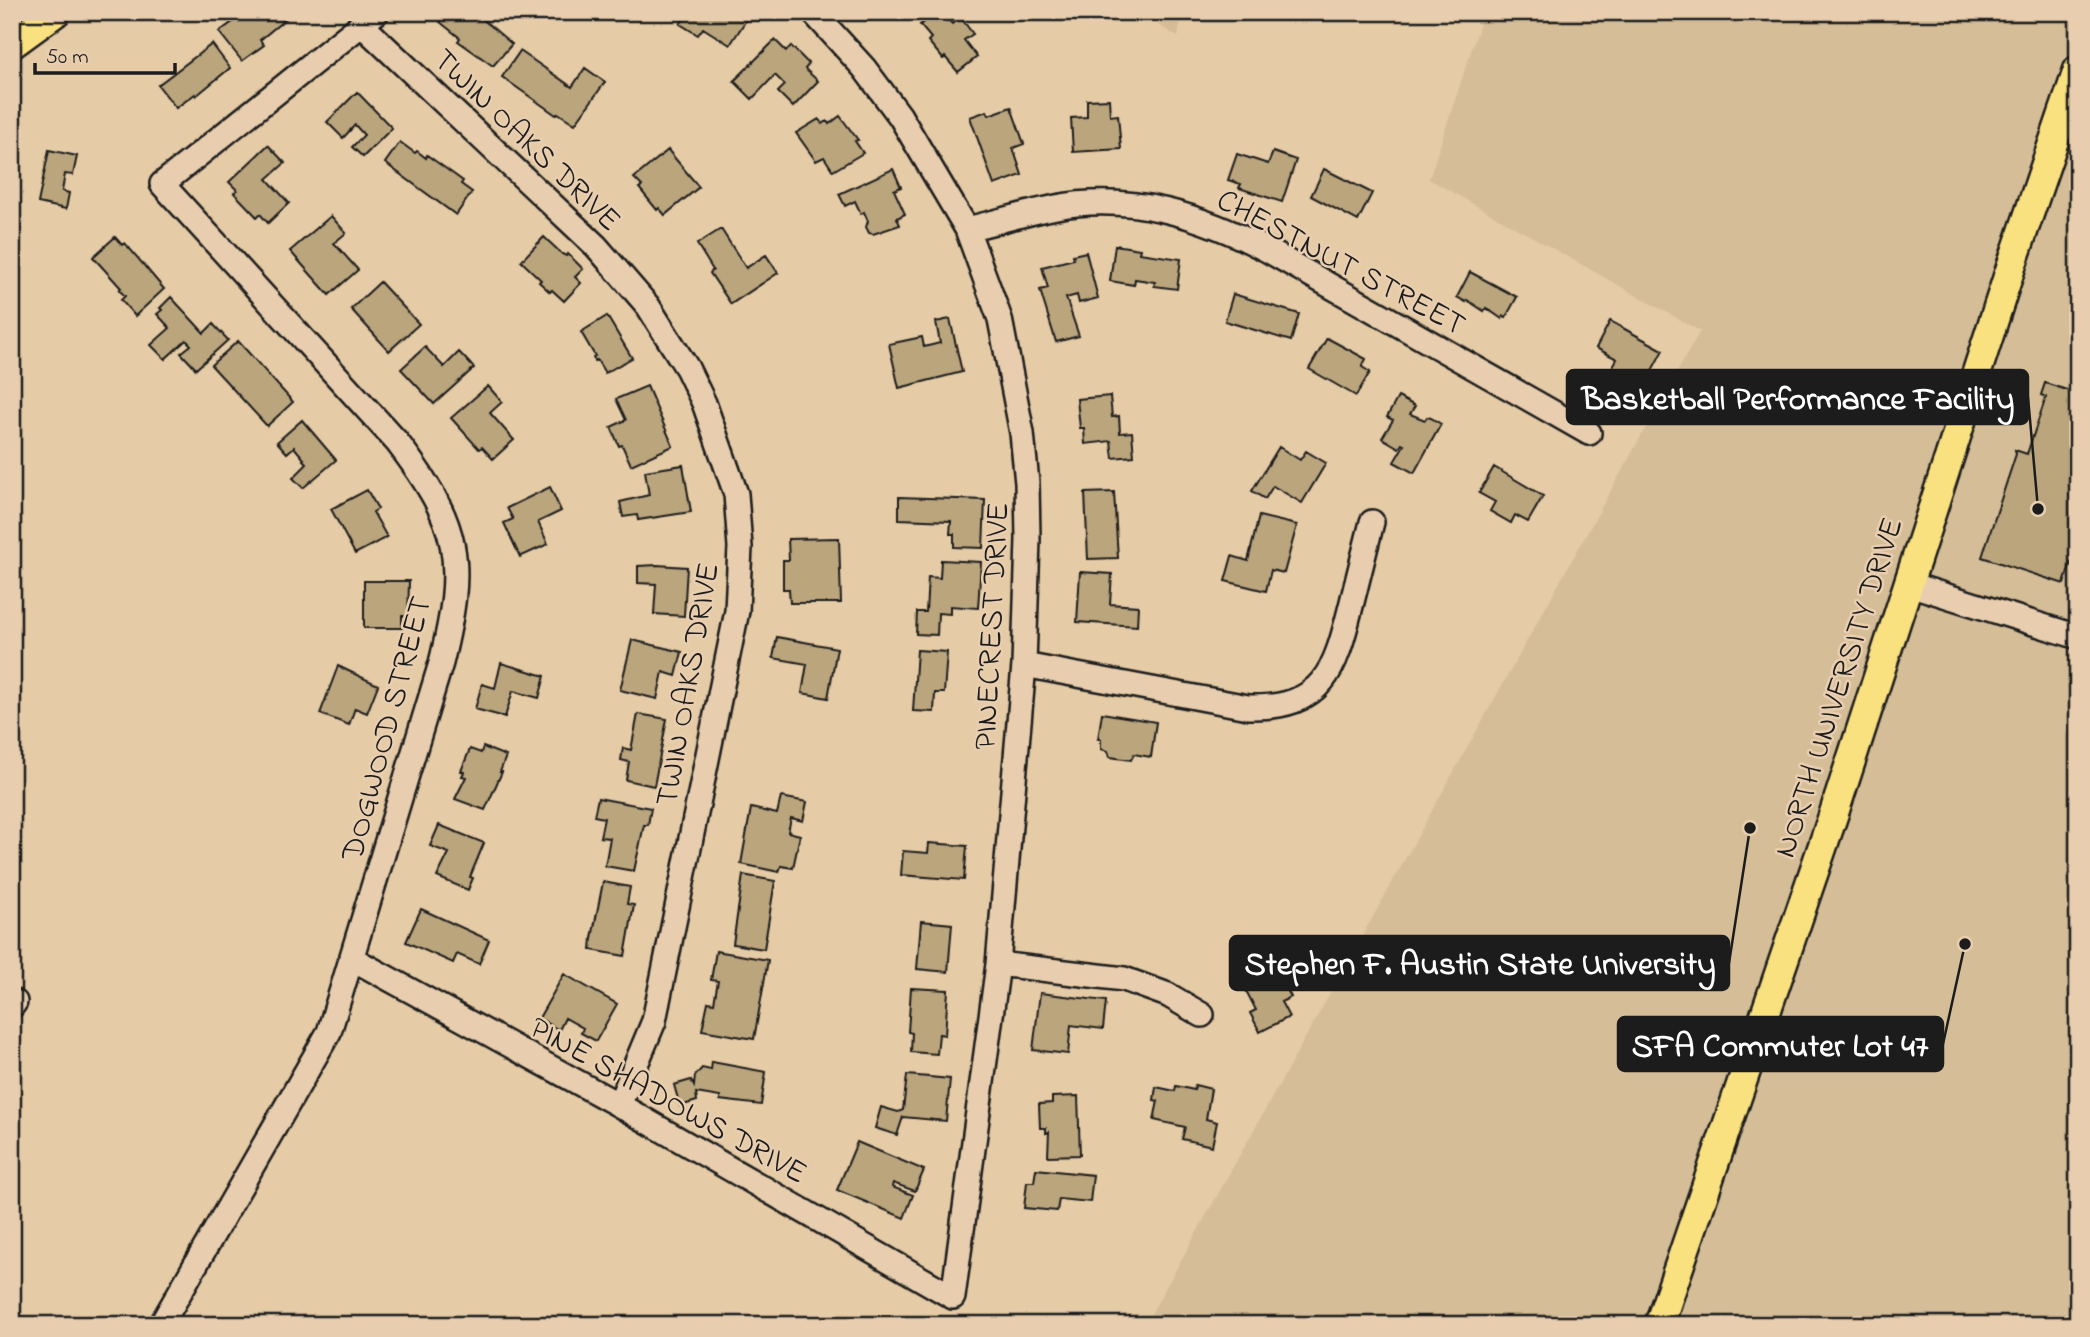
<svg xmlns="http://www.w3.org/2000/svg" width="2090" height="1337" font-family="'Indie Flower',sans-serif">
<rect width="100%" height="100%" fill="#e5cba6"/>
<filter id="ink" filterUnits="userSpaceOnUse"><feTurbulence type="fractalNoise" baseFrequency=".0143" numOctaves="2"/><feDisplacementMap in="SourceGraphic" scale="14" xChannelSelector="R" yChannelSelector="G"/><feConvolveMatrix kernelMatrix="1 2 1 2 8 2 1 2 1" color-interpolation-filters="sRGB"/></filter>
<g filter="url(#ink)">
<!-- built -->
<path fill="#d4bd97" d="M1137,12H1182L1178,37Z
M1484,12H2078V1325H1145L1700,331L1429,179Z"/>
<!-- building -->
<path fill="#baa57d" stroke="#1c1c1c" stroke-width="2" d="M233,12H294L260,40L264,45L242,61L219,32L238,18Z
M449,12H474L512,44L493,66L458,41L460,38L440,22Z
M680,12H741L748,17L730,45L703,28L698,35L680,24L686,16Z
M937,12H942L952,24L961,18L973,34L964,40L977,57L958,72L945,57L943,59L928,41L931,38L920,25Z
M775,40L786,51L791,46L809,64L805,69L818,81L793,107L778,92L785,85L775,75L752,99L734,81Z
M212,44L230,68L196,96L195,94L176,108L158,85Z
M520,51L572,87L585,68L605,82L575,124L558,113L556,115L502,77Z
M357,92L392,128L363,157L352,147L364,135L355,125L343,138L327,122Z
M1109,99L1110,116L1118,115L1121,149L1073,152L1071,118L1087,117V100Z
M1011,107L1024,144L1013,148L1022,175L994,185L970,117L987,111L989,115Z
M840,116L858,140L855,141L863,153L833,171L824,157L816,161L796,133L819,119L822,124L827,121L829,124Z
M400,142L415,153L417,151L426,158L427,155L463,181L461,184L472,192L456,215L385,163Z
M268,145L285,163L267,179L289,203L268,223L260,214L257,217L234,193L237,190L229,182Z
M49,150L77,156L73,175L65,174L62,191L69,193L66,209L38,203Z
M668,150L699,187L665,215L659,208L657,210L639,188L642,186L634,178Z
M1273,152L1296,160L1282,202L1239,188L1241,184L1228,180L1237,154L1268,164Z
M893,169L901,187L894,190L905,214L897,218L900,225L873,234L869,233L866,227L868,221L864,212L861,214L855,201L845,206L839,194Z
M1324,169L1372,193L1358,221L1311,196Z
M331,216L346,233L334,243L358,270L329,295L290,251Z
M721,229L746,268L766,255L778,273L731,304L710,273L713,270L697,244Z
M115,237L122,245L125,243L164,289L135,316L121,300L125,296L119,290L121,288L93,257Z
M544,237L562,254L566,256L568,254L583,269L575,277L581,283L564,301L552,290L550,292L539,282L541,280L521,261Z
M1115,245L1140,249L1139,253L1181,259L1177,289L1154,286L1155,282L1135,279L1134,285L1110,281Z
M1086,252L1098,298L1079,303L1077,295L1066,298L1079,336L1056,342L1040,290L1048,288L1042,267L1074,259L1073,255Z
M1470,272L1517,297L1506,317L1503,316L1502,319L1486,308L1484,311L1467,300L1466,302L1457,297Z
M380,282L419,324L389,351L351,309Z
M1233,294L1299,314L1291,341L1225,321Z
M171,297L204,333L213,324L228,340L196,369L181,353L191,345L186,340L165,359L151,345L170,328L157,314L162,310L160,308Z
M607,316L632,358L605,373L597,360L595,361L593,357L595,356L581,332Z
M950,319L962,372L899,388L889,344L922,337L924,347L940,343L936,322Z
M1610,321L1663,350L1640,393L1608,375L1617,359L1596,348Z
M1327,338L1366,359L1362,367L1370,372L1356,396L1309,369Z
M238,341L293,402L267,426L211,365Z
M425,347L444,367L459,352L474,368L434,404L401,369Z
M2045,383L2076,393L2071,408L2078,410V452L2075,459L2078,460V568L2073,566L2075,563L2071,562L2064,584L1982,557L2016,454L2015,450L2027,454L2046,397L2041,395Z
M488,386L502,402L490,413L514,440L493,459L482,447L479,449L451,418Z
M647,386L673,446L631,465L622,445L619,446L611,427L626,420L616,399Z
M1110,396L1112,417L1119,416L1120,433L1132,432L1134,456L1113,458L1111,441L1085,444L1084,428H1080L1077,399Z
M1398,397L1415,406L1410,414L1425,420L1427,417L1431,418L1441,424L1414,473L1394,462L1404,445L1402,444L1399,448L1382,438L1393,420L1387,417Z
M302,420L336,460L303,488L293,478L307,464L303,460L304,459L294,447L287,453L277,442Z
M1279,447L1300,460L1306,451L1326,463L1302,503L1273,486L1265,499L1252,491Z
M683,465L691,512L638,520L637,515L623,517L620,502L649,495L645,471Z
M1494,467L1543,496L1528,522L1515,515L1511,523L1490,511L1495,502L1479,493Z
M550,487L561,511L538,522L548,544L520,557L504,523L513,519L507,508Z
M367,490L378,509L373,512L387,537L355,554L331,509Z
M1114,492L1118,558L1088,559L1085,493Z
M899,497L985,500L983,548L954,547V534H950L951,521L899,519Z
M1259,516L1297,525L1284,573L1271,570L1266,591L1225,581L1232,556L1248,561Z
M839,538L841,603H790L789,589H783V560H789L788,539Z
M941,560L981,562L978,608L950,606V614L938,613L937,635L916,634L917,612H926L928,577L940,578Z
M657,565L687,567L684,616L654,614L656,584L638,583V566Z
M1080,572L1112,574L1110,604L1138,606L1137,626L1077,622Z
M364,581H409L408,616H402V628H364Z
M777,637L837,648L828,698L802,693L807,664L773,658Z
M632,640L682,652L676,676L663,672L657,699L620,690Z
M917,650L947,652L944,693H935L934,712L913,711Z
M501,663L545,676L539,698L513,691L505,717L475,709L482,684L495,688Z
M338,666L378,685L367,713L355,708L349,725L320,714Z
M1102,713L1156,722L1151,757L1134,754L1131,760L1110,757L1108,751L1101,749V739H1098Z
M638,714L667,719L654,786L626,780L629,762L621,760L623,748L631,750Z
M483,747L506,756L500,772H502L485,810L455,799L466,777L462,776L464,772L461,771L470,749L481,753Z
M781,797L807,802L803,821L791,818L788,832L800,835L793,868L781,866L779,872L741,864L751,808L777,814Z
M598,798L651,808L648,825H644L634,871L605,866L610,838L600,837L604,818L594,816Z
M439,825L484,843L470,877L473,878L468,890L437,877L449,853L430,846Z
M929,843L967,846L964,880L901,875L903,851L928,853Z
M743,875L775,881L764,949L733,944Z
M603,882L630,887L627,904L634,905L625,956L591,950L592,938Z
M421,909L489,940L479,964L457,954L453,963L406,942Z
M921,921L952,924L948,972L917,969Z
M716,951L768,960L754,1039L702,1030L708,1002L714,1003L718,981L711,980Z
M1267,955L1275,970L1282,967L1292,985L1286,988L1291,997L1281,1002L1289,1017L1260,1032L1250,1013L1256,1010L1236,971Z
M564,974L617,1004L596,1041L581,1033L583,1028L565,1018L559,1030L539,1018Z
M911,988L948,990L945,1035L939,1034L937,1054L911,1052L912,1033L908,1032Z
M1040,993L1106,1001L1103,1029L1071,1025L1068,1054L1033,1050Z
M712,1062L766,1072L761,1105L720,1100V1097L696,1093L697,1101L680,1106L674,1085L691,1080L694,1086L695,1076L702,1068L711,1070Z
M907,1075L950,1079L946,1121L903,1117L897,1135L875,1128L881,1107L898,1112L903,1110Z
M1195,1085L1211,1089L1206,1119L1217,1122L1212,1146L1182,1139L1185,1127L1154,1120L1158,1101L1154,1100L1156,1087L1175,1091L1176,1086L1194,1090Z
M1078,1096L1080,1155L1048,1156L1049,1132L1046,1133V1128H1040L1039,1104L1052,1103V1097Z
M857,1142L924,1170L915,1191L893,1183L892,1187L913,1195L904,1218L837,1190Z
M1036,1169L1093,1175L1090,1202L1059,1199L1057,1211L1024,1208L1027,1182H1034Z"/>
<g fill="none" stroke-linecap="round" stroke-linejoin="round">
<!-- minor casing -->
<g stroke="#1c1c1c" stroke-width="28">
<path id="minor" d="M362,25L596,246L648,306L668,338L687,368L704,403L736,494L740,547L737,611L654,1021L619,1105
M967,229C997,222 1026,213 1056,207C1132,193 1203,216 1269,251L1589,433
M1909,584L2078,637
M1024,665L1248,707C1324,709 1335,670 1351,606C1358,578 1365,550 1372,522
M353,959L619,1105L953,1297L998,964L1024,665L1028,539L1027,483L1022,433L1000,319L967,229L900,116L864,68L813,12
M998,964L1124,979L1168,995L1202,1015
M12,1006L15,1002
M161,1325L329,1032L441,663C466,561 461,526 397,442L162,184L377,12"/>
</g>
<!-- major casing -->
<g stroke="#1c1c1c" stroke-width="33">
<path id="major" d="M12,44L56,12
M1659,1325L1834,813L2013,261L2078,70"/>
</g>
<!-- minor -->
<use href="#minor" stroke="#e8ceaf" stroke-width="23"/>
<!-- major -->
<use href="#major" stroke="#fae180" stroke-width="28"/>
</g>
</g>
<g text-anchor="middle" stroke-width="5" stroke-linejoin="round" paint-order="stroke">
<!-- street labels -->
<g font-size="32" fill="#1c1c1c" stroke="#e8ceaf">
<text transform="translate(528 139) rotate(44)" y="11">TWIN OAKS DRIVE</text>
<text transform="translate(1342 261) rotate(28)" y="11">CHESTNUT STREET</text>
<text transform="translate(990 626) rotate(-87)" y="11">PINECREST DRIVE</text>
<text transform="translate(686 684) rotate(-80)" y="11">TWIN OAKS DRIVE</text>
<text transform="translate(1837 687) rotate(-72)" y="11">NORTH UNIVERSITY DRIVE</text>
<text transform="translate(385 728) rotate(-75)" y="11">DOGWOOD STREET</text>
<text transform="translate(669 1099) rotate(29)" y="11">PINE SHADOWS DRIVE</text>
</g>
</g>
<!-- callouts -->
<path fill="none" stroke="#1c1c1c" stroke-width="2.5" d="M2038 509L2028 397M1750 828L1729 963M1965 944L1943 1044"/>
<g fill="#1c1c1c" stroke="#e8ceaf" stroke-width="2.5">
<circle cx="2038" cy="509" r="7"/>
<circle cx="1750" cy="828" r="7"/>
<circle cx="1965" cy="944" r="7"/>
</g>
<g fill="#1c1c1c" stroke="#1c1c1c" stroke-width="2.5">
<rect x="1567" y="370" width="461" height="54" rx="7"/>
<rect x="1230" y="936" width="499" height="54" rx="7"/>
<rect x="1618" y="1017" width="325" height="54" rx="7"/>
</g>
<g font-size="33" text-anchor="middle" font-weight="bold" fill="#fff">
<text x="1798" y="409">Basketball Performance Facility</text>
<text x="1480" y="974">Stephen F. Austin State University</text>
<text x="1780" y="1056">SFA Commuter Lot 47</text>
</g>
<!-- margin -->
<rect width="2090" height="1337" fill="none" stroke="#e8ceaf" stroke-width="42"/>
<rect x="21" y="21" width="2048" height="1295" fill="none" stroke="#1c1c1c" stroke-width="2.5" filter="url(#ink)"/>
<!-- scale -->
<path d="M35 63v10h140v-10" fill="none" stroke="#1c1c1c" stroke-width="3.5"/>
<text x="46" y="63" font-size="21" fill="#1c1c1c" stroke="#e8ceaf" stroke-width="5" paint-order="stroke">50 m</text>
</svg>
